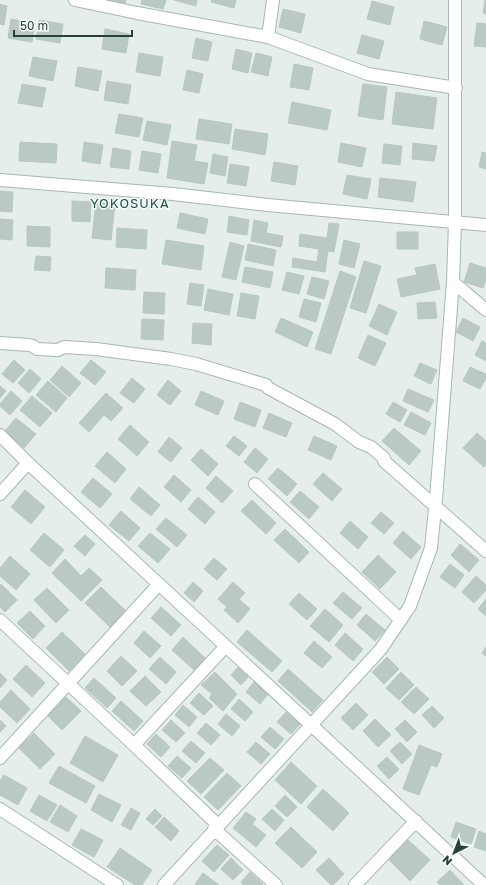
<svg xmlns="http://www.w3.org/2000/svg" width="486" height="885" font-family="'Golos Text',sans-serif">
<rect width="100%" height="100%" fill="#e5eeeb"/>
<!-- building -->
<path fill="#bac9c4" stroke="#b7c8c2" d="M107,0H126L124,7L106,2Z
M142,0H166L163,9L141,4Z
M174,0H197L196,6Z
M212,0H236L234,8L211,2Z
M485,0H486V14L483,13Z
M372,1L394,7L390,25L367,19Z
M0,4L7,6L4,25L0,24Z
M283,9L305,14L301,33L279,27Z
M11,19L35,23L32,42L8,38Z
M39,20L63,24L60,43L36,39Z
M424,21L447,27L442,45L420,39Z
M477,23L486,24V47L474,46Z
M105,29L129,34L126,53L102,49Z
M362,35L384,41L379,59L357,53Z
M196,38L212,42L208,61L192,58Z
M236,49L252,53L248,73L232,69Z
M139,53L163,57L160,76L136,72Z
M256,53L272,57L268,76L251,72Z
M33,57L57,61L53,81L29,76Z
M294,64L313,68L309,90L290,87Z
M78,67L102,71L98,91L75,86Z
M187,70L203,74L199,93L183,90Z
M107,81L131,85L128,104L104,100Z
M22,84L46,88L42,107L18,103Z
M363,84L387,87L383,120L358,116Z
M396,92L437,98L433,129L392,124Z
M292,102L331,110L327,130L288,123Z
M119,114L143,118L139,137L115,133Z
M199,119L232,124L229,144L196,139Z
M147,121L171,125L167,145L143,140Z
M235,129L268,134L265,155L232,149Z
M172,141L197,145L194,161L208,163L204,184L167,178Z
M20,142L57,144L56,163L19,161Z
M84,142L103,145L100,164L82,161Z
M341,143L366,148L362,167L338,162Z
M413,143L437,146L434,161L412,159Z
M384,144L402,146L400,165L382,163Z
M113,148L131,151L129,169L110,167Z
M142,151L161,154L158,173L139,170Z
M482,152L486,153V169L479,167Z
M213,154L228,157L225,176L210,173Z
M274,162L298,166L295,185L271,181Z
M230,164L249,167L246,186L227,183Z
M347,175L371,179L367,199L343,194Z
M380,178L416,182L413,202L378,197Z
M0,191L13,192L12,212L0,211Z
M72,201L91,202L90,222L72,221Z
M96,202L115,204L111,240L92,238Z
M180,213L208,219L205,234L177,228Z
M229,216L249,220L247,235L227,232Z
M0,219L13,220L12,240L0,239Z
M254,220L268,223L266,233L283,236L281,247L251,241Z
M329,223L339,224L334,252L328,251L325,272L292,267L293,258L317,262L319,249L299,246L300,234L327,238Z
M27,226L50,227V247L27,246Z
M117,228L147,230L146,249L116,247Z
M397,232H418V249H397Z
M166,240L204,246L201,270L162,264Z
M344,240L360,244L354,268L339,264Z
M230,242L244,246L236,280L222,277Z
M248,244L276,250L273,266L245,260Z
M36,256L51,257L50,271L34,270Z
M364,261L381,266L366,313L350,308Z
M470,263L486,268V279L483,288L464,282Z
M435,264L440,289L401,297L397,279L417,275L415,268Z
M245,267L273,272L270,288L242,282Z
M106,268L136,270L135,290L105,288Z
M340,271L356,277L331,354L315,349Z
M287,272L304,276L299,294L282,290Z
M312,277L329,281L324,299L307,294Z
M190,283L204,285L201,306L187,304Z
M208,289L233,294L229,315L204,310Z
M144,292L165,293L164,314L143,313Z
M241,293L259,296L255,319L237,316Z
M304,299L321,303L316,322L299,317Z
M435,302L437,318L418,319L417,303Z
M379,304L397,312L387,335L369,326Z
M281,318L313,332L307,347L275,332Z
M463,318L480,327L473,341L456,332Z
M142,319L164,320L163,340L141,339Z
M193,323L212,324L211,345L192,343Z
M368,335L386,343L375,366L358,358Z
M482,341L486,343V361L475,355Z
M14,360L25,370L13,383L2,374Z
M91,360L106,372L95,385L80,373Z
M420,363L437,370L431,384L414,376Z
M62,366L81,383L69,397L50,380Z
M470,367L486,374V378L480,389L463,381Z
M30,369L41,379L29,393L18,383Z
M132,378L145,389L134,403L120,393Z
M168,380L181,391L170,405L157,395Z
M48,381L67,398L56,412L36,395Z
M0,386L6,391L0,398Z
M408,389L434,400L428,412L403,401Z
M11,391L22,401L10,415L0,406V404Z
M201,391L224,401L218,415L195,405Z
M106,393L123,408L111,421L104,415L89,432L79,423Z
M32,396L52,413L40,427L20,410Z
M240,402L261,410L255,427L234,419Z
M393,402L407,410L400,422L386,414Z
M411,412L431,423L425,435L404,425Z
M269,413L292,423L286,437L263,428Z
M16,418L36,434L24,448L5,431Z
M130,425L149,442L137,456L118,439Z
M394,428L421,451L409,465L382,441Z
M477,433L486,441V464L484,467L463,448Z
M234,436L247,446L239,456L226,446Z
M314,436L337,446L331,460L308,450Z
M169,437L182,448L171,462L158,452Z
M255,448L268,459L257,473L244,462Z
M201,449L218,464L208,476L191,460Z
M107,452L126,469L115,483L95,466Z
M278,468L297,484L287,496L268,479Z
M323,473L342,489L332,501L313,484Z
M174,475L191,490L181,502L164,487Z
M216,476L233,491L222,503L206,488Z
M93,478L112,494L100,508L81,492Z
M139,487L160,505L151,516L130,499Z
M25,490L45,507L31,524L11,507Z
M300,491L319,507L309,519L290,502Z
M198,497L215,512L205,524L188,509Z
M252,500L276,523L266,534L241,511Z
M121,511L140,528L129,541L109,525Z
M381,512L394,523L384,534L371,523Z
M166,518L187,535L177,547L156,529Z
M350,521L368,537L358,549L340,533Z
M285,529L309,552L299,563L274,540Z
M403,531L421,547L411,559L393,543Z
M44,533L64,550L50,567L30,550Z
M150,533L170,549L158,563L138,546Z
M85,535L95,544L85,556L74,546Z
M460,544L479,560L469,572L451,555Z
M378,555L396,572L380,589L362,572Z
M10,556L30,574L16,590L0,576V568Z
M214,558L227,569L217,580L204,569Z
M65,559L81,576L89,568L102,580L81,601L52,573Z
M450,564L464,575L455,588L440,577Z
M476,576L486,585V590L474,603L462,592Z
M193,582L203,591L194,602L184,593Z
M233,582L245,593L239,599L250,609L238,623L224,610L227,607L218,599Z
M1,584L17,600L5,612L0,607V586Z
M101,587L126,611L110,627L85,603Z
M47,588L69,610L56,623L34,600Z
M343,592L362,608L352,619L333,603Z
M299,593L317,609L307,620L289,604Z
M486,599V616L478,609Z
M161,607L181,625L171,636L151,618Z
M325,609L343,625L329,642L310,626Z
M30,611L45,626L33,639L17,623Z
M366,614L385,630L375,641L357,625Z
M247,630L282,661L272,672L237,642Z
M144,631L161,646L150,658L134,643Z
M62,632L85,654L69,671L46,648Z
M345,633L363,649L353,661L335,645Z
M183,637L206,659L195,671L172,650Z
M314,641L332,657L322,668L304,653Z
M486,647V656L482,653Z
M121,656L137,671L122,686L107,671Z
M160,657L176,672L166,684L149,669Z
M387,657L399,669L384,684L372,672Z
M26,665L45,683L32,697L13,679Z
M240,665L250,675L241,685L231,675Z
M288,669L323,700L312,712L278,681Z
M215,672L237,694L223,711L209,698L212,694L201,685Z
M401,672L414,685L399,700L386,688Z
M0,673L7,680L0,688Z
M145,676L161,692L146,706L130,691Z
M94,678L116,698L107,708L85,688Z
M254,682L268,694L260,704L246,692Z
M416,687L429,699L414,714L401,702Z
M11,690L30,709L17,723L0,707V702Z
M199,693L213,706L204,715L190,703Z
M66,697L81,711L62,730L48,716Z
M239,699L253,712L245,721L231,709Z
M121,701L143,721L134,731L112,711Z
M356,703L368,715L353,730L341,718Z
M183,705L197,717L189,727L175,715Z
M432,706L444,718L434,728L422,715Z
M286,712L300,724L291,734L277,722Z
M226,714L240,726L232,736L218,724Z
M375,719L391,735L378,747L363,731Z
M0,720L6,726L0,732Z
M171,720L185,733L176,742L162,730Z
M405,720L417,732L407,742L395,729Z
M206,723L220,735L211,745L197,733Z
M270,727L284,739L275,749L261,737Z
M34,733L55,754L40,769L19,748Z
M156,734L170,747L161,757L147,744Z
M85,736L118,755L103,782L70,763Z
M191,741L205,753L196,763L182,751Z
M256,742L270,754L261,764L247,752Z
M400,742L412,754L402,764L390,751Z
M419,745L442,754L437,767L431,765L419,795L403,789Z
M177,756L191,768L182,778L168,766Z
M387,757L399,769L389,779L377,766Z
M210,758L224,770L201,794L187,781Z
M291,762L317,786L301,804L275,780Z
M59,766L95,786L86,803L49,783Z
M227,773L241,786L218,810L204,797Z
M4,775L27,788L18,805L0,795V781Z
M323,789L349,813L333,831L307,807Z
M99,794L121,805L112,822L91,810Z
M39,795L57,805L47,821L30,811Z
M285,795L297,807L287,817L275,806Z
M60,805L77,816L68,832L50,822Z
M131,808L140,813L131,830L121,825Z
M155,809L162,816L153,825L146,819Z
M272,809L284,820L275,831L262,819Z
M246,812L256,819L252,824L266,835L256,847L233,828Z
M164,817L179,831L171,841L155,827Z
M456,822L476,829L471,844L451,837Z
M291,827L317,852L302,868L275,843Z
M81,829L103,840L94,857L72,845Z
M479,831L486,834V851L474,847Z
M407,839L430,860L410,881L388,859Z
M217,845L229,855L214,872L202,861Z
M120,848L152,870L142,885H135L107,867Z
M231,858L243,870L233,880L221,869Z
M329,858L344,874L333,885H331L316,870Z
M450,870L464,885H440L437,882Z
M250,872L263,884L261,885H243L241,882Z
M203,873L219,885H197L195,884Z"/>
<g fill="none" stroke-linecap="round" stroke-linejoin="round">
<!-- minor casing -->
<g stroke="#a7b7b3" stroke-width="14">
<path id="minor" d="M75,0L137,13L268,37L368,74L456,88
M268,37L273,0
M0,180L173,194L268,205L486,225
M453,282L486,310
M0,343L29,345L33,346L37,349L58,350L64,347L96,349L171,359L196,364L266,385L268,388L335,424L359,442L371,447L384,458V461L486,551
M0,435L28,463L484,885
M255,484L401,620
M0,494L28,463
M0,620L134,745L218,825
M134,745L226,646
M0,758L159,584
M0,809L117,885
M214,829L276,885
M164,885L381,649L410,606L431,548L436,499L453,282L455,222V0
M355,885L416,821"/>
</g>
<!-- minor -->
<use href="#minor" stroke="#fff" stroke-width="12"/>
</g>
<g text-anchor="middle" stroke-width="3" stroke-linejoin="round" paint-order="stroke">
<!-- neighbourhood labels -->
<g font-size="13" letter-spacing="1" fill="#1f534a" stroke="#f6faf8">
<text x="130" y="208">YOKOSUKA</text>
</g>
</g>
<!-- north arrow -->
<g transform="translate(454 853) rotate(222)" stroke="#f6faf8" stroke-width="3" paint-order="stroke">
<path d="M0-3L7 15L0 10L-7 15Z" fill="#24413b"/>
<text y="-6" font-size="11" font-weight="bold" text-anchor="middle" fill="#24413b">N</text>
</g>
<!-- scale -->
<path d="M14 30v6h118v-6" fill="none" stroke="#24413b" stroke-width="2"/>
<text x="20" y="30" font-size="12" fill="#24413b" stroke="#f6faf8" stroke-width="3" paint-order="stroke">50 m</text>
</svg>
